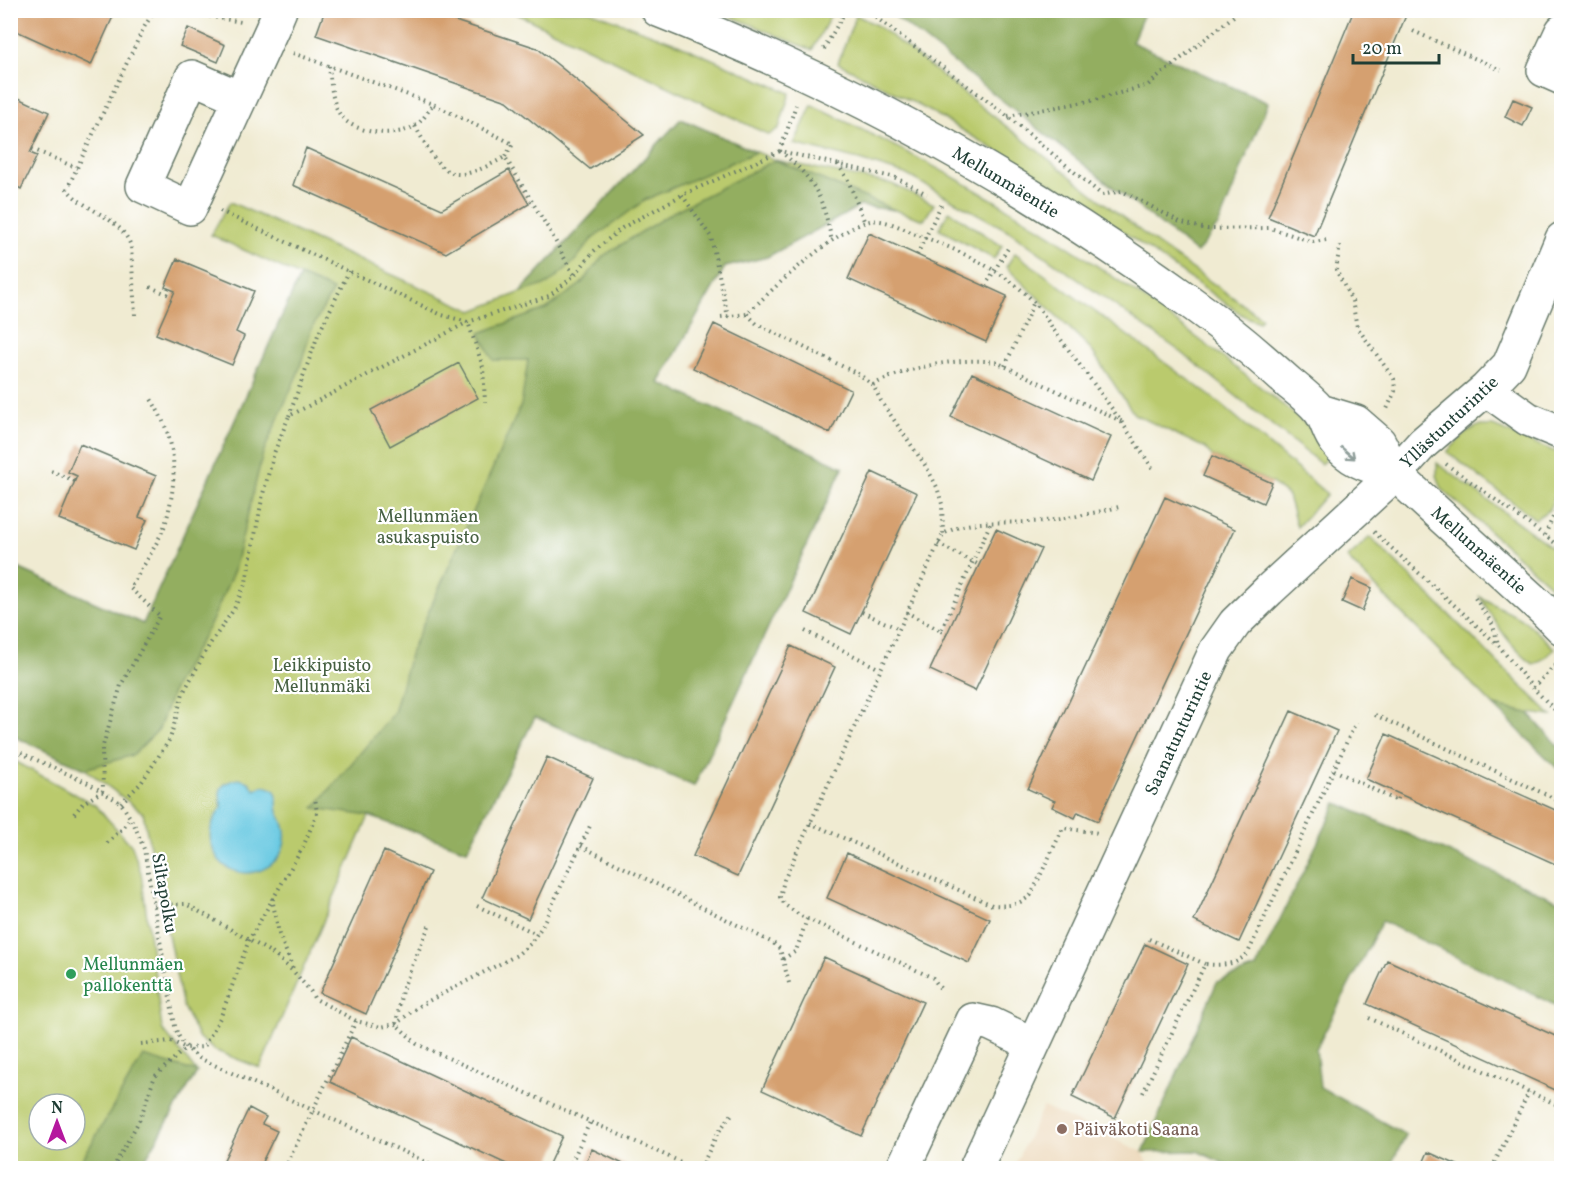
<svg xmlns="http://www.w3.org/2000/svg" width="1572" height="1179" font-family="Vollkorn,serif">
<rect width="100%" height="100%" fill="#fff"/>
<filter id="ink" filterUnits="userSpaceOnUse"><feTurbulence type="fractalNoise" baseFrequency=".0167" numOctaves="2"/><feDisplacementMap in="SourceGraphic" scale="12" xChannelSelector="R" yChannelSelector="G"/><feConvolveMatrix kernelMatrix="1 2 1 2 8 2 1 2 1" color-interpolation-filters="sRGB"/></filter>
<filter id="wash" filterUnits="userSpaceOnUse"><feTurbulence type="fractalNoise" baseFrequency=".008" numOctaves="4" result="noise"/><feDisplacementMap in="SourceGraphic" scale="24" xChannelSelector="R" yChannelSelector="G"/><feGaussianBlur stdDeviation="1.35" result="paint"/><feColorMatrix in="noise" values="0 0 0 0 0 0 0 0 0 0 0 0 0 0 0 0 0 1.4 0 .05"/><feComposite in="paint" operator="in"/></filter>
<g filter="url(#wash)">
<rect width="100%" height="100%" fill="#f0ebd2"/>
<!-- built -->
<path fill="#ecd8ba" d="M1043,1107L1143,1152L1150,1168H1013Z"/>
<!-- green -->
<path fill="#baca6d" stroke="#6c8450" stroke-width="1.5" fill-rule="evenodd" d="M511,11H590L673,42L790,93L779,128L769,135Z
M718,11L833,10V11L812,50Z
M856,15L878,26L1157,244L1262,318L1259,322L1244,316L1073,197L939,116L838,63Z
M812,105C862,130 913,154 962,182C1096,257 1218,350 1336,449L1321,464L1181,352L1009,231L905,174L859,160L794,144Z
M681,119L775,160L892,184L934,204L924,220L895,210L860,206L767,257L725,267L659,383L843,467L694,786L535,717L467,850L369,816L260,1068L214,1050L199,1038L183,1007L143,813L85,769L11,735V565L143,624L300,276L211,235L230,202L473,311L519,293Z
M949,211L1002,246L994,259L939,229Z
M1015,253L1217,401L1327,494L1297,527L1288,496L1272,483L1212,456L1205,448L1134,414L1090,348L1006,267Z
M1478,426H1493L1561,454V480L1549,510L1535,519L1447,452L1467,432Z
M1437,463L1561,554V595L1442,489L1437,475Z
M1370,537L1552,716L1528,713L1494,706L1347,558Z
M1480,597L1525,621L1555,649L1539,662L1533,664C1508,645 1496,623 1480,597Z
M11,759L95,805L132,846L141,873L162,1029L197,1072L140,1168H11ZM39,1104H75V1140H39Z"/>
<!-- forest -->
<path fill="#93ae60" stroke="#59764a" stroke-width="1.5" d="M888,11H1145L1132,42L1268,103L1219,224L1197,253Z
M681,119L756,152L645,200L591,240L574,262L548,284L519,293Z
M775,160L895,210L860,206L767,257L725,267L659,383L843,467L694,786L535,717L467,850L369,816L314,808L394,713L411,651L521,405L528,360H493L480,333L546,309L581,284L603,256L673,212Z
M300,276L333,290L311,330L298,373L263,453L234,570L212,621L174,687L159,729L133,755L85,769L11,735V565L143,624Z
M1494,706L1528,713L1561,749V772Z
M1337,803L1561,902V1008L1382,921L1316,1049L1320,1087L1406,1135L1389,1168H1234L1197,1151L1143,1152L1217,982L1256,968Z
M143,1056L197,1072L140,1168H71L82,1160Z"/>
<!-- water -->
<path fill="#63c7e1" stroke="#41828a" stroke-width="1.5" d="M239,779L249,782L255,790L263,786C285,789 273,803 279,814C308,866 229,899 212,846C207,833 213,818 222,807C217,790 220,782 239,779Z"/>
<g id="blocks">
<!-- building -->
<path fill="#d5a06f" d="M10,10H116L91,65L10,28Z
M325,10H422L537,48L644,135L590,169L507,101L316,35Z
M1354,10H1402L1407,13L1314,236L1268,217Z
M188,28L225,45L218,62L180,46Z
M10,94L49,112L30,153L37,156L21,189L10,183Z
M1513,99L1532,107L1523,126L1505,117Z
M306,148L442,209L509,170L529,204L446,253L293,185Z
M869,233L1007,296L986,342L848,279Z
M177,259L254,291L236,332L244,336L232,365L156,334L175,291L165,287Z
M714,324L851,390L830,433L693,368Z
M459,363L478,398L390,446L371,410Z
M972,373L1111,437L1091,481L951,417Z
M80,444L156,476L139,517L147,520L134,550L59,519L77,476L68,472Z
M1212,456L1272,483L1263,503L1203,476Z
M872,472L917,493L851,634L806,613Z
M1165,497L1235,529L1098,821L1078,812L1075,818L1052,807L1055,801L1028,789Z
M996,529L1041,549L975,691L930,670Z
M1352,579L1372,588L1362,611L1342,602Z
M791,646L835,667L738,876L693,856Z
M1291,711L1337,731L1239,942L1194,921Z
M1386,734L1562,813V867L1366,779Z
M547,757L593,778L528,919L482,898Z
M384,851L430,872L366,1014L320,993Z
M847,853L990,919L969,963L827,898Z
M1145,944L1188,964L1115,1118L1072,1097Z
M824,957L923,1002L861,1136L762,1090Z
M1387,960L1562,1039V1093L1367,1004Z
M351,1037L562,1136L547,1168H515L330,1082Z
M249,1108L266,1117L262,1124L277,1131L259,1168H220Z
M592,1149L625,1165L633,1168H583Z
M1428,1152L1464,1168H1421Z"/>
</g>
</g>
<g filter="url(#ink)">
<use href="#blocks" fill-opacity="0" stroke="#687a6b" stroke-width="1.5"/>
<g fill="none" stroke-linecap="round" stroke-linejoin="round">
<!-- minor casing -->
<g stroke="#687a6b" stroke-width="36">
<path id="minor" d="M1562,31L1544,70L1562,78
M240,98L192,77L143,186L190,208L272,29L280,10
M1486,389L1528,419L1562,433
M903,1168L973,1020L991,1024L1033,1044
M976,1168L1216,650L1235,623L1269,590L1395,474L1423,443L1486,389L1509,365L1562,239"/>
</g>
<!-- major casing -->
<g stroke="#687a6b" stroke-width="36">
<path id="major" d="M658,10C844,83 1021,180 1183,297C1220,323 1255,352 1289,383C1299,391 1311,400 1319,410C1327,419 1328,433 1336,442C1350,462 1373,467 1395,474
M1320,411L1356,422L1379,442L1395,474L1546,612L1562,628"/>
</g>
<!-- path -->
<path stroke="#687a6b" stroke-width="4" stroke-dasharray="1.5 4.5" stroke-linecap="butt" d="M174,10L241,22
M866,10L1001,111L1102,195L1122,191L1182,223L1207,229L1270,228L1313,242L1327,240
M1413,31L1501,70
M824,49L846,10
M293,53L433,104L513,144L505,157
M329,66C331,82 331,102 341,116C355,134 396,138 415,126C423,121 428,111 433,104
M1008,116L1095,100L1148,85L1241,10
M415,126C444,178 450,187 505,157L551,233L574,276
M32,149L77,168
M780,151C816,180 823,198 832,242
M780,151L796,105
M838,164L848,180L865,223
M682,195L711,237L728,317
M220,211L442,315L468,322L483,367L485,402
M1340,245L1336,270L1352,301L1357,327L1394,379L1395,391L1387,409
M917,255L943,201
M985,286L1010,245
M150,287L172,296
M747,314L757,324L860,375L873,385L881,401L927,468L937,487L942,504L943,534
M135,315L131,246C120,216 85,212 67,189L143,29L153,13L156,10
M721,317L747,314C772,289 837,228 870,221C885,218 905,230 918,235C954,248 998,268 1026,294C1040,307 1050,326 1062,341C1093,383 1124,423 1152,468
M1005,366L1033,304
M873,385C906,367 959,357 996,362L1123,422
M289,416L318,335L349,271
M1446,464L1562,548
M51,471L75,481
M1374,532L1498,645L1533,688L1562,717
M1545,535L1562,497
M938,544L979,565
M1475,598L1493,625L1498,644
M862,612L899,629
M906,612L941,631L991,522
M805,631L880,669
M941,631L947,635
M1533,688L1558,662
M1375,715L1562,802
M10,748L88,783L121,803L134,824L144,849L175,1026C179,1041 187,1049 199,1058L439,1168
M1334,770L1397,801L1399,794
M121,803L141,783L170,739L183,693L210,644L234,609L246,582L263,494L274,453L289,416L468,322L549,296L574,276L594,251L622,228L682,195L780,151L896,178L927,194
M74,814L83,803L103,791L102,749L121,685L160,616L130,588C141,570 153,551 162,532C166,524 168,514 170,505C178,464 173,434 151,399
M810,823L992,905C1008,906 1018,906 1031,895L1063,828L1099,833
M107,843L123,828L130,818
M581,846L773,943L780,949L789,983
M272,898L279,934L294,971
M153,905L186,904L272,953L294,972L311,992L314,998L356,1021L381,1027L396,1024L419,1006L517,955L530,944L541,928L591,824
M477,906L537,934
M429,926L402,990L396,1024L417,1044L694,1168
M1149,939L1205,964
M783,959L796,951L807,919
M940,988L933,978L801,916L785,905L780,897L784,880L943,534C973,518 995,524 1028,522C1059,521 1089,514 1119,507
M1369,1018L1562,1107
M141,1044L171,1041L186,1048L204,1047L221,1016L249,940L303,847L317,813L315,797
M1143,1093L1205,964C1222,966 1236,965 1248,953L1356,722
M113,1168L140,1119L155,1076L186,1048
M285,1168L356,1021
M569,1168L590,1122
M701,1168L717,1134L732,1114
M1492,1168L1529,1092"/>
<!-- minor -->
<use href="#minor" stroke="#fff" stroke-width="33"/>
<!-- major -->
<use href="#major" stroke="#fff" stroke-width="33"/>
</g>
<!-- one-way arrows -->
<defs><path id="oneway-shaft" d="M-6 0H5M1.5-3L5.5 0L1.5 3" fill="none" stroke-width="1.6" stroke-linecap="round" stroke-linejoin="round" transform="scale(1.5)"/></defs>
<use stroke="#8f9e9a" href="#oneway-shaft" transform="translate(1348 453) rotate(41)"/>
</g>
<!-- markers -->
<circle fill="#2e9e5b" stroke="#fff" stroke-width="2" cx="71" cy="974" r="6"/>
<circle fill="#8d6e63" stroke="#fff" stroke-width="2" cx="1062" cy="1129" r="6"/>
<g text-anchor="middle" stroke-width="4.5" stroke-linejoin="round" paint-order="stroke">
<!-- street labels -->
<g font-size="18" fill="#1f3d34" stroke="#fff">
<text transform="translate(1006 182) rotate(31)" y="6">Mellunmäentie</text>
<text transform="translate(1449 422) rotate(-43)" y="6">Yllästunturintie</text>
<text transform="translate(1479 550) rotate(42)" y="6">Mellunmäentie</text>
<text transform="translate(1178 733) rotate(-65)" y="6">Saanatunturintie</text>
<text transform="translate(165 893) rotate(80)" y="6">Siltapolku</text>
</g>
<!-- park labels -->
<g font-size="18" fill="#466042" stroke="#fff">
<text x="428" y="522">Mellunmäen<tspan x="428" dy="21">asukaspuisto</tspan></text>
<text x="322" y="671">Leikkipuisto<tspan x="322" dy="21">Mellunmäki</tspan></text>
</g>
<!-- leisure labels -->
<g font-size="18" fill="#27864d" stroke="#fff" text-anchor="start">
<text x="83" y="970">Mellunmäen<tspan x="83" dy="21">pallokenttä</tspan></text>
</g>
<!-- education labels -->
<g font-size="18" fill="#785e54" stroke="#fff" text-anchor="start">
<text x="1074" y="1135">Päiväkoti Saana</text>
</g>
</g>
<!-- margin -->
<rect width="1572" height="1179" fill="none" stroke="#fff" stroke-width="36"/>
<!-- north arrow -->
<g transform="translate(57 1122)"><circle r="28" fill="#ffffff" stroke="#a5b1ae" stroke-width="1.5"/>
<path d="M0-4.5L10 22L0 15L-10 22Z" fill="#b5179e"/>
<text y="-9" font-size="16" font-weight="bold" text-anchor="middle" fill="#1f3d34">N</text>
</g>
<!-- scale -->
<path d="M1353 54v9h86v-9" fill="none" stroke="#1f3d34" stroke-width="3"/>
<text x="1362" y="54" font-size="18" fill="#1f3d34" stroke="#ffffff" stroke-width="4.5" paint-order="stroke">20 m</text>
</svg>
